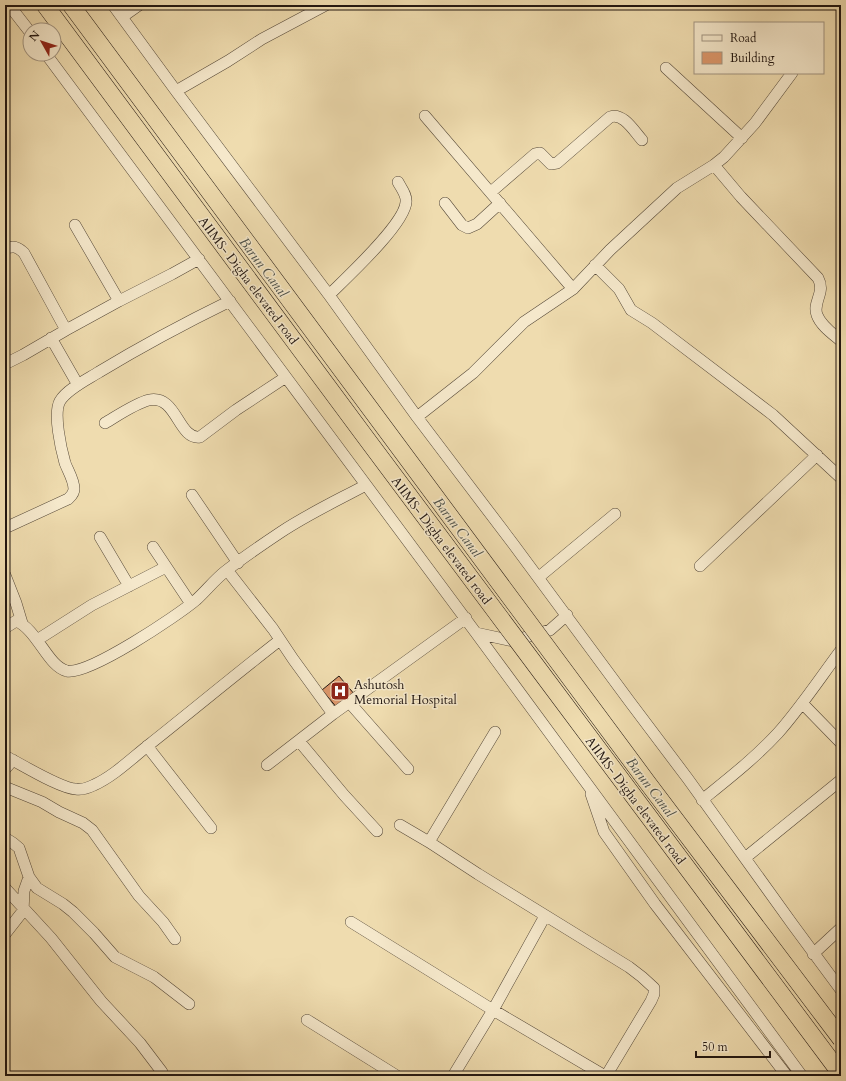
<svg xmlns="http://www.w3.org/2000/svg" width="846" height="1081" font-family="Cardo,serif">
<rect width="100%" height="100%" fill="#efdcaf"/>
<filter id="stains"><feTurbulence type="fractalNoise" baseFrequency=".005" numOctaves="4"/><feColorMatrix values="0 0 0 0 .2 0 0 0 0 .09 0 0 0 0 .02 0 0 0 .5 -.17"/></filter>
<radialGradient id="worn" r=".72"><stop offset=".6" stop-color="#630" stop-opacity="0"/><stop offset="1" stop-color="#630" stop-opacity=".3"/></radialGradient>
<!-- building -->
<path fill="#db966a" stroke="#221711" d="M339,676L355,695L338,709L322,690Z"/>
<g fill="none" stroke-linecap="round" stroke-linejoin="round">
<!-- minor casing -->
<g stroke="#554838" stroke-width="12">
<path id="minor" d="M9,5L30,32
M113,5L176,91L329,295L417,417L514,545L630,702L688,779L793,925L841,990
M122,17L139,5
M46,54L476,633L802,1076
M666,68L742,138
M176,91L228,61L262,39L326,5
M425,116L573,289
M714,165L741,197L818,278C826,293 812,302 817,315C821,326 833,334 841,341
M491,192L535,154L540,153L551,164L557,163L610,117C623,112 634,131 642,140
M445,203L462,225L468,228L477,224L500,203
M75,225L119,301
M5,249C13,245 18,247 24,253L66,330
M595,265L619,289L631,310L652,323L773,415L841,478
M329,295C346,278 405,224 406,202C407,195 401,188 398,182
M51,338L78,385
M5,364L23,355L66,330L119,301L172,274L199,259
M417,417L473,373L524,322L573,289L610,250L677,188L714,165L724,157L755,123L792,73
M105,423C117,416 136,403 149,400C177,394 178,440 200,437L236,410L286,377
M192,495L238,563
M5,528L68,499C71,496 74,494 74,489C74,480 68,471 65,463C61,449 53,413 60,401C67,389 88,379 99,372C142,346 185,323 230,301
M100,537L129,586
M153,547L191,604
M700,566L817,455
M227,570L273,629L293,659L333,714
M5,575L16,603L22,623
M539,577L615,514
M5,628L16,621C37,629 48,667 67,671C89,675 177,616 196,600C207,590 215,579 227,570C244,557 263,544 281,532C308,514 338,500 366,485
M476,633L513,641L550,630L567,615
M37,640L92,605L166,567
M349,702L408,769
M802,703L841,743
M299,741L344,795L377,831
M147,746L211,828
M5,756C21,764 61,789 76,789C82,790 88,788 94,785C114,776 132,758 150,744C193,710 236,674 280,640
M267,765L333,714L466,618
M5,769L13,760
M5,787L42,802L59,812L83,823L92,830L139,896L163,922L175,939
M591,794L604,832L655,904L787,1076
M702,800C728,779 755,758 778,733C801,707 820,678 841,650
M400,825L429,842L478,874L629,967L642,977L654,988V994L651,1001L606,1076
M5,838L13,843L19,848L29,877L37,888L63,904L73,912L94,933L115,957L154,977L189,1004
M429,842L495,732
M745,858L841,780
M5,888L51,938L101,1001L140,1043L162,1072
M351,922L493,1010L605,1076
M5,934L23,911L24,891L29,877
M813,954L841,928
M307,1020L397,1076
M453,1076L493,1010L545,916"/>
</g>
<!-- minor -->
<use href="#minor" stroke="#f5e8cb" stroke-width="11"/>
<!-- highway-bridge casing -->
<g stroke="#221711" stroke-width="18" stroke-linecap="butt">
<path id="highway-bridge" d="M45,5L366,438L841,1074
M71,5L647,782L841,1039"/>
</g>
<!-- highway-bridge -->
<use href="#highway-bridge" stroke="#efdcaf" stroke-width="17"/>
</g>
<!-- icons -->
<defs>
<g id="hospital-square" transform="scale(1)"><rect x="-9" y="-9" width="18" height="18" rx="4" fill="#8f2418" stroke="#f5e8cb"/><path d="M-5-5h3v3.5h4V-5h3V5h-3V1.5h-4V5h-3Z" fill="#fff"/></g>
</defs>
<g fill-rule="evenodd">
<use href="#hospital-square" x="340" y="691"/>
</g>
<g text-anchor="middle" stroke-width="3" stroke-linejoin="round" paint-order="stroke">
<!-- street labels -->
<g font-size="13" fill="#221711" stroke="#f5e8cb">
<text transform="translate(249 280) rotate(53)" y="5">AIIMS- Digha elevated road</text>
<text transform="translate(442 540) rotate(53)" y="5">AIIMS- Digha elevated road</text>
<text transform="translate(636 800) rotate(53)" y="5">AIIMS- Digha elevated road</text>
</g>
<!-- poi labels -->
<g font-size="13" fill="#221711" stroke="#f5e8cb" text-anchor="start">
<text x="354" y="689">Ashutosh<tspan x="354" dy="15">Memorial Hospital</tspan></text>
</g>
<!-- water labels -->
<g font-size="14" font-style="italic" fill="#4c5049" stroke="#f5e8cb">
<text transform="translate(264 267) rotate(53)" y="5">Barun Canal</text>
<text transform="translate(458 527) rotate(53)" y="5">Barun Canal</text>
<text transform="translate(651 787) rotate(53)" y="5">Barun Canal</text>
</g>
</g>
<!-- margin -->
<rect width="846" height="1081" fill="none" stroke="#efdcaf" stroke-width="20"/>
<rect x="6" y="6" width="834" height="1069" fill="none" stroke="#221711" stroke-width="2"/>
<rect x="10" y="10" width="826" height="1061" fill="none" stroke="#221711"/>
<!-- legend -->
<rect x="694" y="22" width="130" height="52" fill="#f5e8cb" stroke="#a19481"/>
<rect x="702" y="35" width="20" height="6" fill="#f5e8cb" stroke="#a19481"/>
<text x="730" y="42" font-size="12" fill="#221711">Road</text>
<rect x="702" y="52" width="20" height="12" fill="#db966a" stroke="#a19481"/>
<text x="730" y="62" font-size="12" fill="#221711">Building</text>
<!-- north arrow -->
<g transform="translate(42 42) rotate(309)"><circle r="19" fill="#f5e8cb" stroke="#a19481"/>
<path d="M0-3L7 15L0 10L-7 15Z" fill="#8f2418"/>
<text y="-6" font-size="11" font-weight="bold" text-anchor="middle" fill="#221711">N</text>
</g>
<!-- scale -->
<path d="M696 1051v6h74v-6" fill="none" stroke="#221711" stroke-width="2"/>
<text x="702" y="1051" font-size="12" fill="#221711" stroke="#f5e8cb" stroke-width="3" paint-order="stroke">50 m</text>
<rect width="100%" height="100%" filter="url(#stains)"/>
<rect width="100%" height="100%" fill="url(#worn)"/>
</svg>
